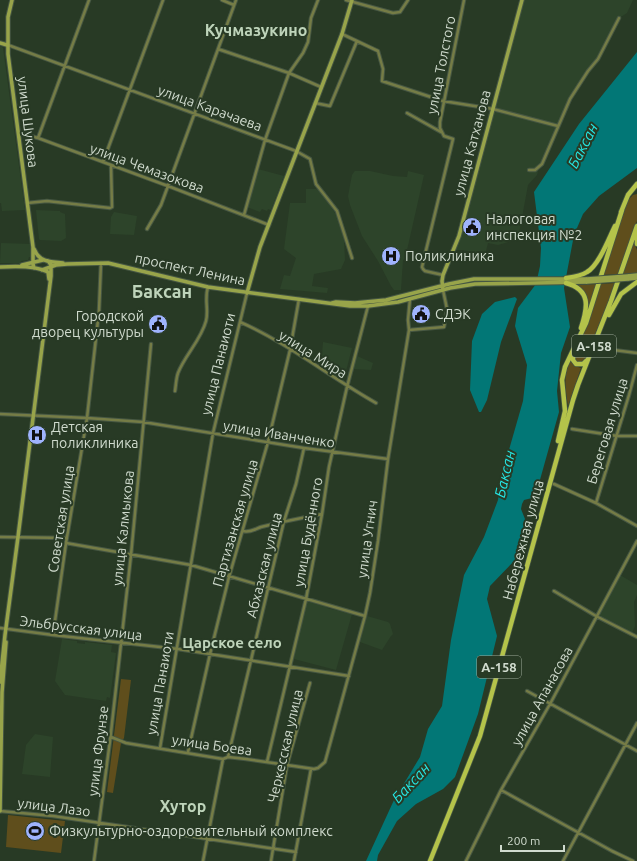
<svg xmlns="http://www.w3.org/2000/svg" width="637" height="861" font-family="Ubuntu,sans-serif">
<rect width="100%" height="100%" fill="#283a25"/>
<!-- built -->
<path fill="#2d442a" d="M522,0H633L627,13L619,18L598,59L588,71L570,99L539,168L537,175L528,185L518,239L498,245L488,243L485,255L463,250H453L459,236Z
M0,45L3,48L25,210L2,211L1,203H0Z
M258,169L284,176L271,210L268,209L267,211L262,209L260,212L247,207Z
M355,171H370L393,176L407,177L408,171L424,175L405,259L403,260L401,290H394L391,286L378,261L362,236L350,205L348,196L352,175L354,172Z
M306,189H316L321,192L339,219L344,240L345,260L341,269L314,274L312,286L328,288L327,293L280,289L284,275L290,276L296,258L284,249L290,203H306Z
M36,210L60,211V212L65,214L66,238L61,241L40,240L39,239Z
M114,212L137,216L134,235L110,234L111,217Z
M1,243L30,244L31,257H29L28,260L21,261L20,263H0Z
M323,342L352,348L343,383L321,368Z
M357,356L373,363L371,370L353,369Z
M620,575L637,585V595L634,602L635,626L632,633L598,616Z
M306,601L327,607V608L352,614L336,670L294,659Z
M367,616L388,622L390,624L393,634L391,636L382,650L360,642Z
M62,639L77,641V643L85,644V642L112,645L111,652L116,653L110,698L107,697L106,701L65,695L55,681Z
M35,734L53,737L50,777L22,774L26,745Z"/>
<!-- green -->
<path fill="#5f4e1c" d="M637,194V221L618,274L602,275L628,200L633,195Z
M633,239L637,250V273L622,274Z
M616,283L584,361L582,363L576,362L574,354L589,321L599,284Z
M596,284L584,324L587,306L578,287L579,285Z
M571,361L575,366L581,368L568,406C566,391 562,375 571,361Z
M121,679L131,680L124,738L121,743L113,793L107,792Z
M8,815L65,821L61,853L6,847Z"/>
<!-- water -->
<path fill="#027776" d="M637,52V168L599,196L583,214L574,235L564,288L570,327L561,353L557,391L559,412L536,494L532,498L524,500L522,504L521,509L525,519L526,533L522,548L514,561L490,586L487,599L497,636L478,714L455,777L443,789L416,804L397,821L378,855L377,861H366L394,800L420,757L428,729L442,706L451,640L464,575L484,537L498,500L500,481L523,401L527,365L515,326L518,308L536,284L540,266L541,248L534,192L579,124Z
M515,297L517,299L501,342L487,400L481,412H479L470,390L472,341L482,314L495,302Z"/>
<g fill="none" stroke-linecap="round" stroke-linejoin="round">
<!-- street casing -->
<g stroke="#465743" stroke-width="4.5">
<path id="street" d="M222,0L234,5
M346,0L393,13L400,12L408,0
M342,34L378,51L383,69L382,81L443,101L493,109L558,126
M8,45L296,151L310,159L316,184L337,211L352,258
M218,49L289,73L321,87
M315,103L330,106L357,41
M407,113L441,132
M19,133L38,138L168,186L269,225
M38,138L89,0
M103,162L163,0
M529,170H535L542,164L570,99L588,71L598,59L619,18
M27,203L47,201L110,208L112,207L111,165
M244,215L265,140L289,73L303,53L308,42L311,18L318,0
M147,229L161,205L236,0
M443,275L425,271L423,269L422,267L453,139L444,136L440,128V122L464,0
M240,322C286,342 330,377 376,403
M409,330L444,327L447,309L443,290
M598,348L637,353
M175,391C176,385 176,379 178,373C185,355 201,340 206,321C209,310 204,299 208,287
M0,414L87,418L143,422L304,448L388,459
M572,429L617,436H637
M554,484L596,503L637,526
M596,503L629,395L637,365
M243,531C250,533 255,529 261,527C281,522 301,518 322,514
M0,537L67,538
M66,543L191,565L365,616
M554,591L596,616L637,637
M0,628L53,635L178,649L349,676
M53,635L66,543L87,418L99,311L101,263
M527,691L637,751
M111,737L126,743L223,759L228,757L246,759L314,769L318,768L325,762L365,616L370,593L378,541L388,459L409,330L408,320L410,299
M160,748L213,433L247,293
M188,752L210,654L229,577L268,442L290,350L299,299
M228,757L284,521L296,484L304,448
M267,762L306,599L322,514L329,467L347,387L368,306
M501,790L612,851L633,861
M0,811L53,816L296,852
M94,861L110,741L131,555L151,344
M203,861L223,759
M271,861L287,765L310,683
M294,861L311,769
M466,861L501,790L550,704L637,541
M563,861L637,723"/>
</g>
<!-- secondary casing -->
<g stroke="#465743" stroke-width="5.5">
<path id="secondary" d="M12,0L8,17V54L33,247V264L34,268
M0,43L7,45
M34,249C39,262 50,262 63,263
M22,265L43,260
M0,267C14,266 35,265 48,272L49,279
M42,270L56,265L67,264L108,263L208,287L350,306H368L398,302L450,288L475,284L587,282
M628,276L637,275
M628,279L637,278
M443,290L442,281L443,275L459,236L522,0
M247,293L260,247L342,34L352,0
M332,303L336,302L355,303L386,300L449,284L474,279H587
M0,682L5,635L18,537L51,276V265L48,261
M0,811L2,692L6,642"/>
</g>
<!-- primary casing -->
<g stroke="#465743" stroke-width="6">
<path id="primary" d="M621,212L628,195L637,184
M637,232V244
M566,278C573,277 581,276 587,272C599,265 609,238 615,226
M566,283C591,290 588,307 581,328
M609,315L621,294L637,282
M573,352V360L576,364H583L586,361
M558,441L565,411L562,380L565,367L586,323L622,210
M430,861L480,736L573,400L578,385L611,301L637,226"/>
</g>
<!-- street -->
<use href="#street" stroke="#757c46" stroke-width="2.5"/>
<!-- secondary -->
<use href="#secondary" stroke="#98a44a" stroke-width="3.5"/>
<!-- primary -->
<use href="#primary" stroke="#b4c34a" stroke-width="4.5"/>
<!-- secondary-bridge casing -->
<g stroke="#465743" stroke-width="5.5" stroke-linecap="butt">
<path id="secondary-bridge" d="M587,279L628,276
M587,282L628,279"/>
</g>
<!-- secondary-bridge -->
<use href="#secondary-bridge" stroke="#98a44a" stroke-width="3.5"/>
</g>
<!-- icons -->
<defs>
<g id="civic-disc" transform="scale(1)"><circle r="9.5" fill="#9fb3fd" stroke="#283a25"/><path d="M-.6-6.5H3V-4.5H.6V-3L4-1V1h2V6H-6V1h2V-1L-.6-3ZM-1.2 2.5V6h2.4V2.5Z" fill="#111"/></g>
<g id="hospital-disc" transform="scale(1)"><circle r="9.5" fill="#9fb3fd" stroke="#283a25"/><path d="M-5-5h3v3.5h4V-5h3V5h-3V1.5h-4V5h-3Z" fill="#111"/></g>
<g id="stadium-disc" transform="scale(1)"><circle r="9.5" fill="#9fb3fd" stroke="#283a25"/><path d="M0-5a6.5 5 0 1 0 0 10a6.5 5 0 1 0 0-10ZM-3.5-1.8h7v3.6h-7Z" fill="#111"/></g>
</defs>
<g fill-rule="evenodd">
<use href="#civic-disc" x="472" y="227"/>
<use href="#hospital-disc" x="391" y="256"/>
<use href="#civic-disc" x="421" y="314"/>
<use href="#civic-disc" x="158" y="324"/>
<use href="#hospital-disc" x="37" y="435"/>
<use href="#stadium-disc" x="35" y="831"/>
</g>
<g text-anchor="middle" stroke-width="4" stroke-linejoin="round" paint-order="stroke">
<!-- shield labels -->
<g fill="#283a25" stroke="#9eab9b" stroke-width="1">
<rect x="572" y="335" width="44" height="22" rx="3"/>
<rect x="477" y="656" width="44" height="22" rx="3"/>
</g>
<g font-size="13" font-weight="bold" fill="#d0dbce">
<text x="594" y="351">А-158</text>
<text x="499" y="672">А-158</text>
</g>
<!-- street labels -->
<g font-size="14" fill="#d0dbce" stroke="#283a25">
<text transform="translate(441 65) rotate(-79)" y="5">улица Толстого</text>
<text transform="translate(210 108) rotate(20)" y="5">улица Карачаева</text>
<text transform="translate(28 122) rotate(83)" y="5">улица Шукова</text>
<text transform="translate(472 143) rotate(-75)" y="5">улица Катханова</text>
<text transform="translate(147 168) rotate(20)" y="5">улица Чемазокова</text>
<text transform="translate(190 269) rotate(12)" y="5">проспект Ленина</text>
<text transform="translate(313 354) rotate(32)" y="5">улица Мира</text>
<text transform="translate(218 364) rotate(-76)" y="5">улица Панаиоти</text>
<text transform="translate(607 431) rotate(-73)" y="5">Береговая улица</text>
<text transform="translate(279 434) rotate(9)" y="5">улица Иванченко</text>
<text transform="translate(61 519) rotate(-81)" y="5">Советская улица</text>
<text transform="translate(235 523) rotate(-74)" y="5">Партизанская улица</text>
<text transform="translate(123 528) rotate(-84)" y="5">улица Калмыкова</text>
<text transform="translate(308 532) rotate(-80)" y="5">улица Будённого</text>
<text transform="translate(367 539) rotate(-82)" y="5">улица Угнич</text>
<text transform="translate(523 540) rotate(-75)" y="5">Набережная улица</text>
<text transform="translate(264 565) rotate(-76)" y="5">Абхазская улица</text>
<text transform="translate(81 628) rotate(7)" y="5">Эльбрусская улица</text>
<text transform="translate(160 683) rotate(-80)" y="5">улица Панаиоти</text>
<text transform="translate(542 696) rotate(-61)" y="5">улица Апанасова</text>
<text transform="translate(212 745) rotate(8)" y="5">улица Боева</text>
<text transform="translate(285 746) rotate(-77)" y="5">Черкесская улица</text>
<text transform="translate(98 751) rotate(-83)" y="5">улица Фрунзе</text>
<text transform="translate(54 807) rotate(7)" y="5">улица Лазо</text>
</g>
<!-- poi labels -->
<g font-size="14" fill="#d0dbce" stroke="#283a25" text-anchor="start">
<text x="486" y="224">Налоговая<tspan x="486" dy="16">инспекция №2</tspan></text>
<text x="405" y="261">Поликлиника</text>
<text x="435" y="319">СДЭК</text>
<text x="144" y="321" text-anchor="end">Городской<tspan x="144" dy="16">дворец культуры</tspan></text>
<text x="51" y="432">Детская<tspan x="51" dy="16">поликлиника</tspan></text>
<text x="49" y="836">Физкультурно-оздоровительный комплекс</text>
</g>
<!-- water labels -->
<g font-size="15" font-style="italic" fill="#25e8e6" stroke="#283a25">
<text transform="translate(583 146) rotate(-63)" y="5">Баксан</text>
<text transform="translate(505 474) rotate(-77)" y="5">Баксан</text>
<text transform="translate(411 783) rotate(-47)" y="5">Баксан</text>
</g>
<!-- neighbourhood labels -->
<g font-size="15" font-weight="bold" fill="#bed4ba" stroke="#283a25">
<text x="232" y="648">Царское село</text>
</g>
<!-- quarter labels -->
<g font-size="16" font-weight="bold" fill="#bed4ba" stroke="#283a25">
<text x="256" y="36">Кучмазукино</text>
<text x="183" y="812">Хутор</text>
</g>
<!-- district labels -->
<g font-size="18" font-weight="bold" fill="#bed4ba" stroke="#283a25">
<text x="162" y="298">Баксан</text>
</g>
</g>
<!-- scale -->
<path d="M501 845v6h63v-6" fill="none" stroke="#d0dbce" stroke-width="2"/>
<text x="507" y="845" font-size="12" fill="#d0dbce" stroke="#283a25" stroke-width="3" paint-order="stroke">200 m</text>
</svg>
